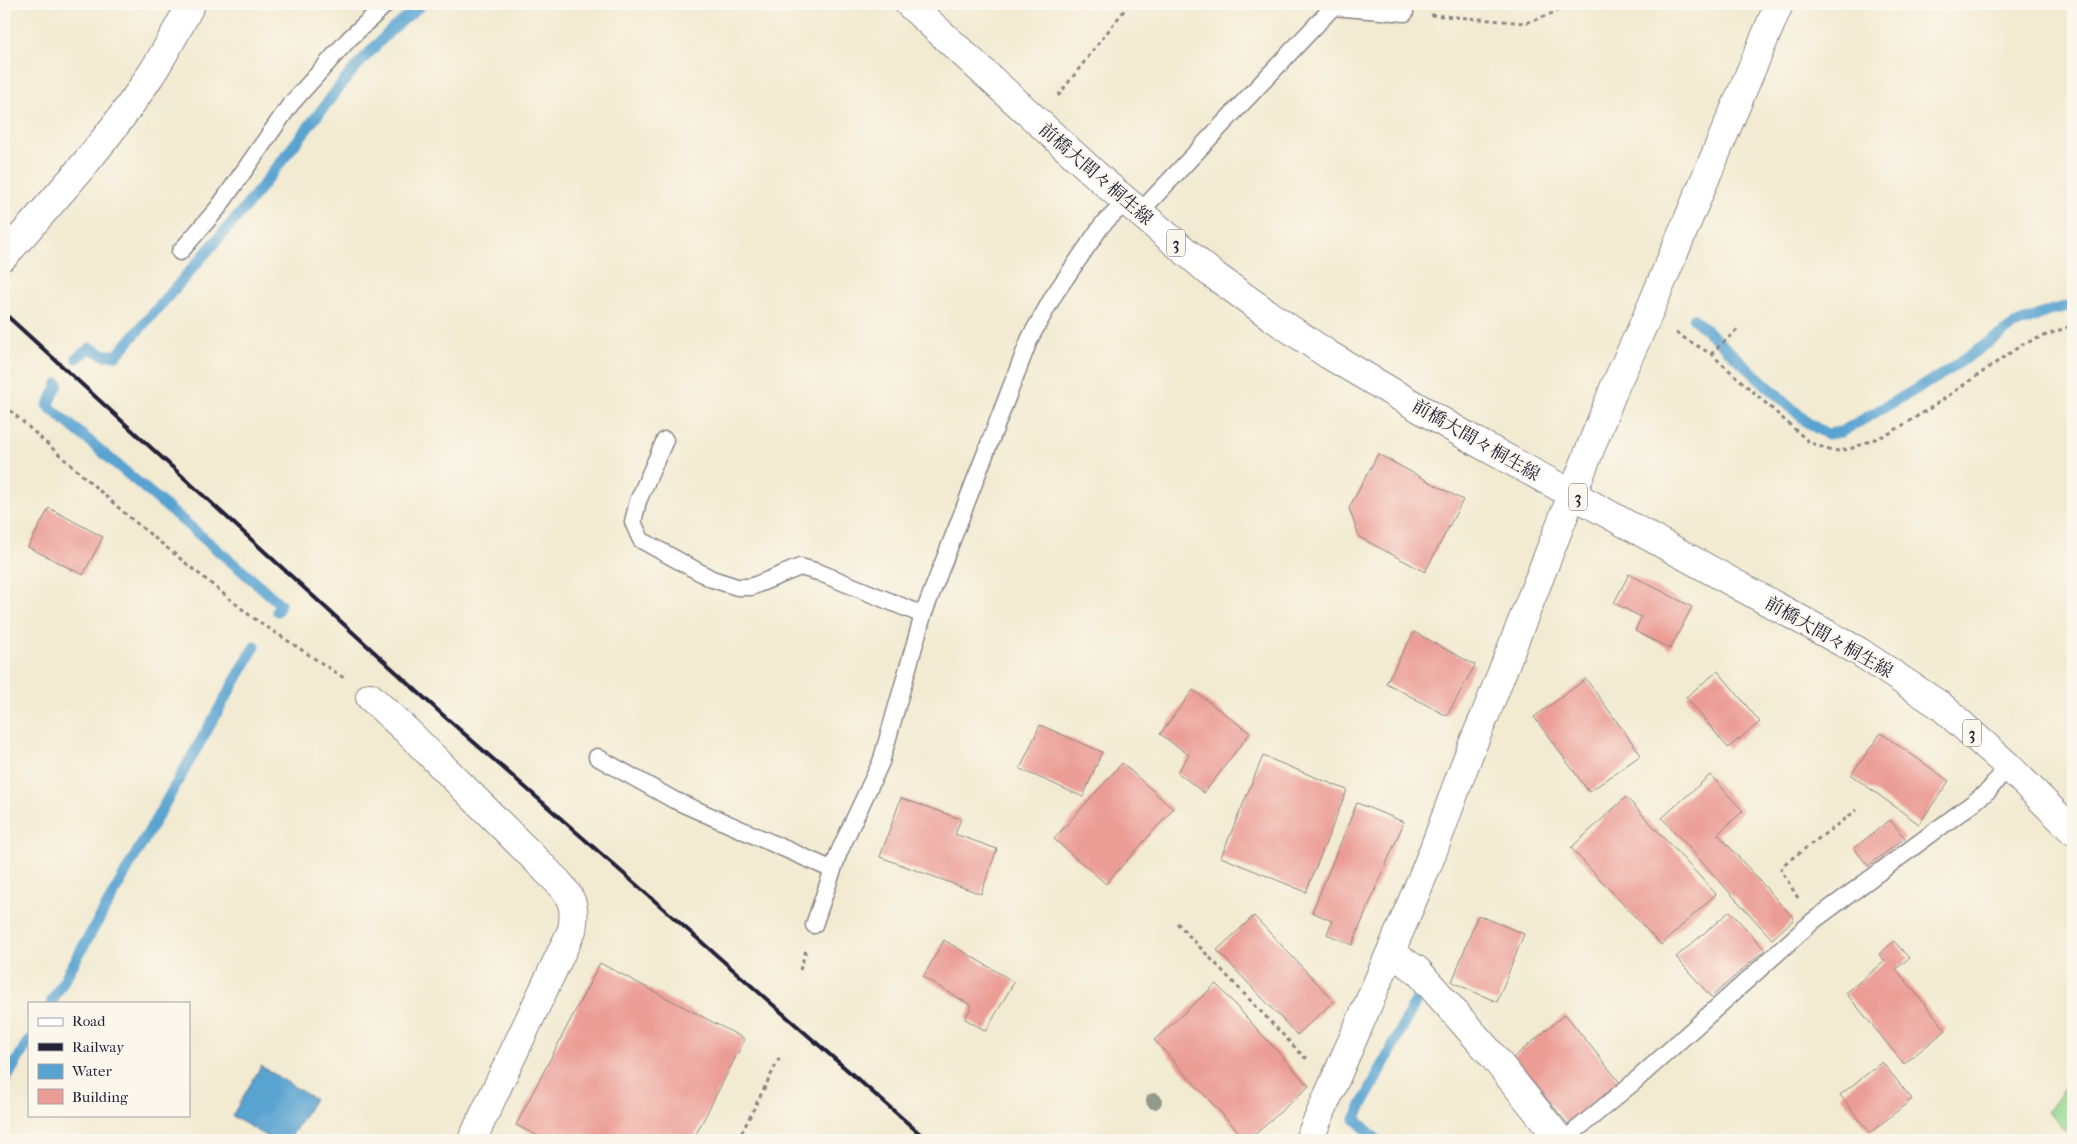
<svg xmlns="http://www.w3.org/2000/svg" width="2077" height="1144" font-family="'IM FELL French Canon','Noto Serif JP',serif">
<rect width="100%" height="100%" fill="#fbf7ec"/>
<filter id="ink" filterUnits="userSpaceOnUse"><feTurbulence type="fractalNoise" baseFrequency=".02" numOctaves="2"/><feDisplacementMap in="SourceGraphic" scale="10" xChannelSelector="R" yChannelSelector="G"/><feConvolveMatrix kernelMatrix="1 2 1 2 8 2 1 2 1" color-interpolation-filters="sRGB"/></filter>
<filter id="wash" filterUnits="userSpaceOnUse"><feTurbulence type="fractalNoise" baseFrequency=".0096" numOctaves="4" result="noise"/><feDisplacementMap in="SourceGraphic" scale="20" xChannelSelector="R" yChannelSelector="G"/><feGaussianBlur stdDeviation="1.12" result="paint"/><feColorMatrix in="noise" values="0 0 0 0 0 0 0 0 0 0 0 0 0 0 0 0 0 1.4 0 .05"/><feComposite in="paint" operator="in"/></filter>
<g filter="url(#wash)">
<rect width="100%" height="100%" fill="#f2ead1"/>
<!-- green -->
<path fill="#94d890" stroke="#5b7d66" d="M2073,1075V1137L2047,1112Z"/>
<!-- water -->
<path fill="#58a3d0" stroke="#3d6286" d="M261,1066L314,1099L289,1140H273L232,1116Z"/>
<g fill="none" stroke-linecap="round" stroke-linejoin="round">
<!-- stream -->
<path stroke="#58a3d0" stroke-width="11" d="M1694,319L1808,423L1827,434L1841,432L1941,375L2014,325L2052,310L2073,305
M77,358L90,348L104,355H117L244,209L352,71L390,31L422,4
M58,384L48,406L261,587L280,604L277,611
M51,1003L255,646
M4,1083L29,1040
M1377,1140L1355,1119L1419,995"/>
</g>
<g id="blocks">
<!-- building -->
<path fill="#eb9c94" d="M1378,454L1463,500L1425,572L1359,537L1349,508Z
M49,508L103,537L83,575L28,547Z
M1629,574L1692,607L1670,649L1635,631L1641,617L1614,603Z
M1414,632L1475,665L1447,716L1386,683Z
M1718,671L1760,722L1728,748L1686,697Z
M1586,679L1641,755L1589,792L1534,717Z
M1193,690L1250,733L1204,793L1177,772L1189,755L1160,734Z
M1040,725L1102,752L1083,797L1020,769Z
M1881,733L1949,781L1919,824L1851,775Z
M1263,756L1347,790L1306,892L1221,857Z
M1122,763L1173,809L1106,884L1054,839Z
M1710,775L1743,811L1718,834L1794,919L1772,939L1662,818Z
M1626,797L1716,894L1661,945L1571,848Z
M901,798L961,819L955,834L997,849L981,894L880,857Z
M1357,803L1404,822L1352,945L1327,934L1332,921L1312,912Z
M1890,820L1905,838L1868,866L1854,848Z
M1730,911L1765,950L1711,997L1676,957Z
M1478,915L1524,934L1497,1002L1452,982Z
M1254,916L1334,1001L1297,1035L1217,950Z
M944,940L1014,982L986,1031L965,1019L972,1006L923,977Z
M1894,941L1909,958L1896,969L1946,1030L1904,1064L1846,993L1885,961L1879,954Z
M600,963L745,1039L693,1140H546L516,1125Z
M1216,984L1309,1086L1249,1140H1246L1154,1040Z
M1565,1014L1621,1084L1570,1127L1513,1058Z
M1882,1062L1912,1099L1870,1133L1840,1095Z"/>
</g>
</g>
<g filter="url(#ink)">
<use href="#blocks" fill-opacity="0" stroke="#8a8686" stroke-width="1"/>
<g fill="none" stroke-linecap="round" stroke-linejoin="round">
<!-- service casing -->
<g stroke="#8a8686" stroke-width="19">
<path id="service" d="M1140,212L1333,7L1405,13
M180,252L218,208L290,105L348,40L386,4
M665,440L638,501L633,522L641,540L712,579L737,587H751L800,567L818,572L923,615
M597,757L674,800L833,870
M814,925L839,852L881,762L923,615L1030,338L1054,295L1102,225L1127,201
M1564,1140L1634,1082L1813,921L1973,803L1989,790L2008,766"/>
</g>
<!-- minor casing -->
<g stroke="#8a8686" stroke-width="30">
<path id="minor" d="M4,256C55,199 108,141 150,76C165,53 178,28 191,4
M370,697L407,731L558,882C573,899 576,908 572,930L472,1140
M1391,953L1417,970L1492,1055L1560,1140"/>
</g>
<!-- tertiary casing -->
<g stroke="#8a8686" stroke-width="30">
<path id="tertiary" d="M1309,1140C1348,1049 1389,958 1427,866C1447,817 1462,766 1484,718L1615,386L1646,319L1779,4"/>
</g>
<!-- primary casing -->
<g stroke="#8a8686" stroke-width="30">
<path id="primary" d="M909,4L1106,184L1211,273L1272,317L1329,355L1475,441L1858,651L1941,706L2008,766L2073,831"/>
</g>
<!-- path -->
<path stroke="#8a8686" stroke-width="3" stroke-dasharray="4 4" stroke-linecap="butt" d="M1431,15L1526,23L1553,13L1566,4
M1058,96L1129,4
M1676,333L1711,354L1809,442L1829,450L1839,451L1850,449L1890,433L1929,409L2023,344L2073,325
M1711,354L1739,328
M4,405L129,517L252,617L344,678
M1798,898L1781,870L1783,865L1857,810
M1177,923L1304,1057L1309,1059
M800,970L806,950
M738,1140L781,1055"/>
<!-- service -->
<use href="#service" stroke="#fff" stroke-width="16"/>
<!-- minor -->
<use href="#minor" stroke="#fff" stroke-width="28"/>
<!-- tertiary -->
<use href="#tertiary" stroke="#fff" stroke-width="28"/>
<!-- primary -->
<use href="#primary" stroke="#fff" stroke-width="28"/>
<!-- rail -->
<path stroke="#22223b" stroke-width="4" d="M4,313L444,716L927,1140"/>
</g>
<!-- trees -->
<circle fill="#929a8c" cx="1154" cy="1101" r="8"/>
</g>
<g text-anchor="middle" stroke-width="4" stroke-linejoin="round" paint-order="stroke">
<!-- shield labels -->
<g fill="#fbf7ec" stroke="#636270" stroke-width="1">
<rect x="1167" y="229.5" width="18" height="27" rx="4"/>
<rect x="1569" y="483.5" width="18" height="27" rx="4"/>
<rect x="1963" y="719.5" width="18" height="27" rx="4"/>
</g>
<g font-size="16" font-weight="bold" fill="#22223b">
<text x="1176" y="249">3</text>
<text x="1578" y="503">3</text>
<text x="1972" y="739">3</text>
</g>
<!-- street labels -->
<g font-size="18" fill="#22223b" stroke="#fbf7ec">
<text transform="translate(1096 174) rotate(41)" y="6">前橋大間々桐生線</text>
<text transform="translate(1476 440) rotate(30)" y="6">前橋大間々桐生線</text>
<text transform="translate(1829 637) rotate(30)" y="6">前橋大間々桐生線</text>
</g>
</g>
<!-- margin -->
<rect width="2077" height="1144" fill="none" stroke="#fbf7ec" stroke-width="20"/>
<!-- legend -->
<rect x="28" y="1002" width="162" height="115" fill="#fbf7ec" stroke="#a4a2a5"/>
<rect x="38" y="1018" width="25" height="8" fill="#ffffff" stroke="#a4a2a5"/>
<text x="72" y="1026" font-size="15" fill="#22223b">Road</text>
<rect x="38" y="1043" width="25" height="8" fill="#22223b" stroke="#a4a2a5"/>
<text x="72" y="1052" font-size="15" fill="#22223b">Railway</text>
<rect x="38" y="1064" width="25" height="15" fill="#58a3d0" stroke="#a4a2a5"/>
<text x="72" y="1076" font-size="15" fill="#22223b">Water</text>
<rect x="38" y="1089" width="25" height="15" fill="#eb9c94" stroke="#a4a2a5"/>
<text x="72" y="1102" font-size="15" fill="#22223b">Building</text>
</svg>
